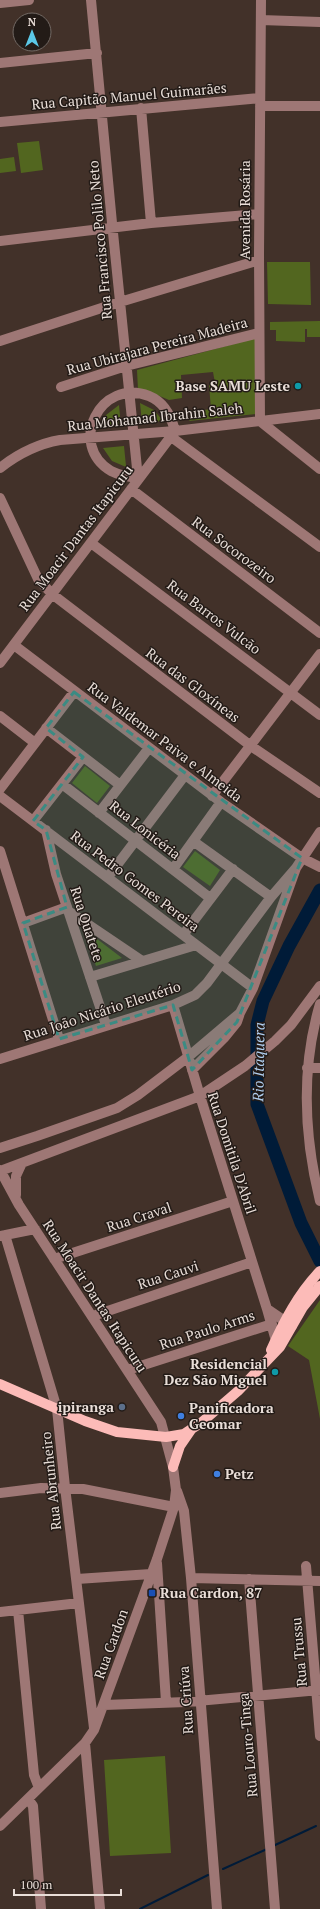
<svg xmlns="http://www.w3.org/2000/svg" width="320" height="1909" font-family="'PT Serif',serif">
<rect width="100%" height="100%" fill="#423129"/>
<!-- green -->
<path fill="#52661f" d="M39,141L43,170L21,173L17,143Z
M14,157L16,171L0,173V159Z
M267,262H310L311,305L268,304Z
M320,321V337H307V329H305V342L276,341V330H270V322Z
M256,338L257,414L189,421L197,411L211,409L209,385L215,383L213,372L181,375L182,398L169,400L150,392L138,390L137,370Z
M140,403L154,410L163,421L142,423Z
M119,405L121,426L100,428L106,415Z
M124,446L126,466V467L112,461L103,448Z
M85,766L110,786L97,803L72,783Z
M195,851L220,870L210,886L183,867Z
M84,929L122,958L96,966Z
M320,1300V1419L309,1360L288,1346Z
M165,1756L171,1853L110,1856L104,1760Z"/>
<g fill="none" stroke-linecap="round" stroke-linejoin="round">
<!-- stream -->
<path stroke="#001b38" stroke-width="2" d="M273,1846L316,1826
M223,1869L267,1849
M140,1909L208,1875"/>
<!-- river -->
<path stroke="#001b38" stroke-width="13" d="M320,890L289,946L263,1001L257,1025V1104L301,1223L320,1261"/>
<!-- minor -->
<path stroke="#9e7775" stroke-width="10" d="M91,0L112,223L138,478
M0,3L29,0
M261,20L320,22
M0,63L97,53
M260,106H320
M141,108L151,223
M0,122L260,98
M0,241L151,223L259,214
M0,341L120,302L259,260
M61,387L126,366L259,333
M260,421L259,254L261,0
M260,421L320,469
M170,436L320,547
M0,468C19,453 37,444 60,440L175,431L320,414
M138,478C129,477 119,475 111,471C67,445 100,377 149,396C164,402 171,415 175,431
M131,489L320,633
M0,498L38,579L52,594L251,746L320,793
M91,543L320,715
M14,645L221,802L302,858L320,867
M0,663L175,431
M0,716L35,743
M46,728L120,785
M62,784L210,898
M0,789L74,692
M0,796L253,988
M212,796L320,654
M99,813L149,748
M33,821L83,757
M46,830L56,874L106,1025
M193,841L271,897
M0,851L59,1039
M173,869L221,802
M108,877L185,775
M68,911L142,961
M23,923L67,907
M183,935L233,869
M90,977L196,945
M320,1004C301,1068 304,1136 320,1201
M173,1005L200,1096L267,1309L276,1341
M0,1059L173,1005L195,995L207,983L271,897L296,868
M307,1068H320
M192,1070L224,1038L237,1022L240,1013L253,988L296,868L320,832
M0,1148L37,1136L117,1108L138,1095L188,1057L240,1013
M0,1170L19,1205L161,1422L173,1467L176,1490L174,1507L157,1559L94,1730L85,1743L0,1826
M0,1171L200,1096L245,1066L275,1041L291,1025L320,986
M16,1195V1176L22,1163
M5,1235L57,1409L65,1487L94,1728
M0,1236L35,1229
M54,1259L233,1201
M267,1309L292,1326
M93,1316L252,1262
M128,1370L272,1324
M177,1491L184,1511L191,1578L217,1909
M0,1493L41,1488L83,1489L174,1507
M157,1563L166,1702
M306,1566L320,1736
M191,1578L320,1581
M77,1579L151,1574
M249,1579L275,1909
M18,1610L34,1775L39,1788
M0,1612L79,1603
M104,1705L186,1702L320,1690
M85,1743L100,1909
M28,1799L33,1806L41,1909"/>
<!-- major -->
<path stroke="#fcbbb8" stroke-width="10" d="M271,1350C284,1321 298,1294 320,1271
M0,1384L85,1421L117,1432L166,1437L184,1434L202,1422L238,1391L280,1347L303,1307L320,1286
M173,1467L180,1446L191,1430"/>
</g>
<!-- marked area -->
<path fill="#3b8b83" fill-opacity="0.2" stroke="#3b8b83" stroke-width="3" stroke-dasharray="8 5" stroke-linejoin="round" d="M74,692L302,858L237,1022L192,1070L173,1005L59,1039L23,923L67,907L46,830L33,821L83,757L46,728Z"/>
<!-- markers -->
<g fill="#0f9aa8" stroke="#231b17" stroke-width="1.5">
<circle cx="298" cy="386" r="4"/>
<circle cx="275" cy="1372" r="4"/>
</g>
<circle fill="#5c6f8a" stroke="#231b17" stroke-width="1.5" cx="122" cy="1407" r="4"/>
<g fill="#3f7fe0" stroke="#231b17" stroke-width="1.5">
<circle cx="181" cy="1416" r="4"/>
<circle cx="217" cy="1474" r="4"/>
</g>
<rect fill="#1a4fb4" stroke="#231b17" stroke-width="1.5" x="148" y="1589" width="8" height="8" rx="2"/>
<g text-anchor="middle" stroke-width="3" stroke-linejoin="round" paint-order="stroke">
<!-- street labels -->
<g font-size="14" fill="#e9ded8" stroke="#231b17">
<text transform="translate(129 96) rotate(-5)" y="5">Rua Capitão Manuel Guimarães</text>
<text transform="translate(245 210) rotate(-90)" y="5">Avenida Rosária</text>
<text transform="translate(100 240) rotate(-95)" y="5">Rua Francisco Polilo Neto</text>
<text transform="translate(157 346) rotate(-15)" y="5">Rua Ubirajara Pereira Madeira</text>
<text transform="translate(155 417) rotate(-6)" y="5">Rua Mohamad Ibrahin Saleh</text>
<text transform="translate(76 538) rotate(-53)" y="5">Rua Moacir Dantas Itapicuru</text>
<text transform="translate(234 550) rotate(37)" y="5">Rua Socorozeiro</text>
<text transform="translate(214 617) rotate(37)" y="5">Rua Barros Vulcão</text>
<text transform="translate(193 685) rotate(37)" y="5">Rua das Gloxíneas</text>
<text transform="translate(165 742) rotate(37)" y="5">Rua Valdemar Paiva e Almeida</text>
<text transform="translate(145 830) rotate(38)" y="5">Rua Lonicéria</text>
<text transform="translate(135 881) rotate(37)" y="5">Rua Pedro Gomes Pereira</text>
<text transform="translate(87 924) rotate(72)" y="5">Rua Quatete</text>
<text transform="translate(102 1011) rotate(-18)" y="5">Rua João Nicário Eleutério</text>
<text transform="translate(232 1153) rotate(72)" y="5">Rua Domitila D'Abril</text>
<text transform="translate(139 1217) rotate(-18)" y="5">Rua Craval</text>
<text transform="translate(168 1275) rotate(-18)" y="5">Rua Cauvi</text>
<text transform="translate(95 1296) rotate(57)" y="5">Rua Moacir Dantas Itapicuru</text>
<text transform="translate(207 1330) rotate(-18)" y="5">Rua Paulo Arms</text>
<text transform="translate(51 1481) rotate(-96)" y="5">Rua Abrunheiro</text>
<text transform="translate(111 1644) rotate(-70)" y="5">Rua Cardon</text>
<text transform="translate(299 1652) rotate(-95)" y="5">Rua Trussu</text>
<text transform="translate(186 1700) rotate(-94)" y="5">Rua Criúva</text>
<text transform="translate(248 1745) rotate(-95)" y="5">Rua Louro-Tinga</text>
</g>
<!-- poi labels -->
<g font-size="14" font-weight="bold" fill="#e9ded8" stroke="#231b17" text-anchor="end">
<text x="290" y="391">Base SAMU Leste</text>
<text x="267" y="1369">Residencial<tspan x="267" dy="16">Dez São Miguel</tspan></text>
<text x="114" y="1412">ipiranga</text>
<text x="189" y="1413" text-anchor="start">Panificadora<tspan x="189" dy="16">Geomar</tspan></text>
<text x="225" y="1479" text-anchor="start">Petz</text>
<text x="160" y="1598" text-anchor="start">Rua Cardon, 87</text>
</g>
<!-- water labels -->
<g font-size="15" font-style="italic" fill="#b0ceef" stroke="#231b17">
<text transform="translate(259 1062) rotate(-89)" y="5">Rio Itaquera</text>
</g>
</g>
<!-- north arrow -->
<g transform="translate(32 32)"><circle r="19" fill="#231b17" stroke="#726964"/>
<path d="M0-3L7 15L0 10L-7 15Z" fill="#5bc8e7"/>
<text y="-6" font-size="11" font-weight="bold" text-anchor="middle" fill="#e9ded8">N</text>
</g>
<!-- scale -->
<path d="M14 1889v6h107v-6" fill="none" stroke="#e9ded8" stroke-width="2"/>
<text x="20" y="1889" font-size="12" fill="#e9ded8" stroke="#231b17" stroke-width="3" paint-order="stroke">100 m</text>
</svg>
